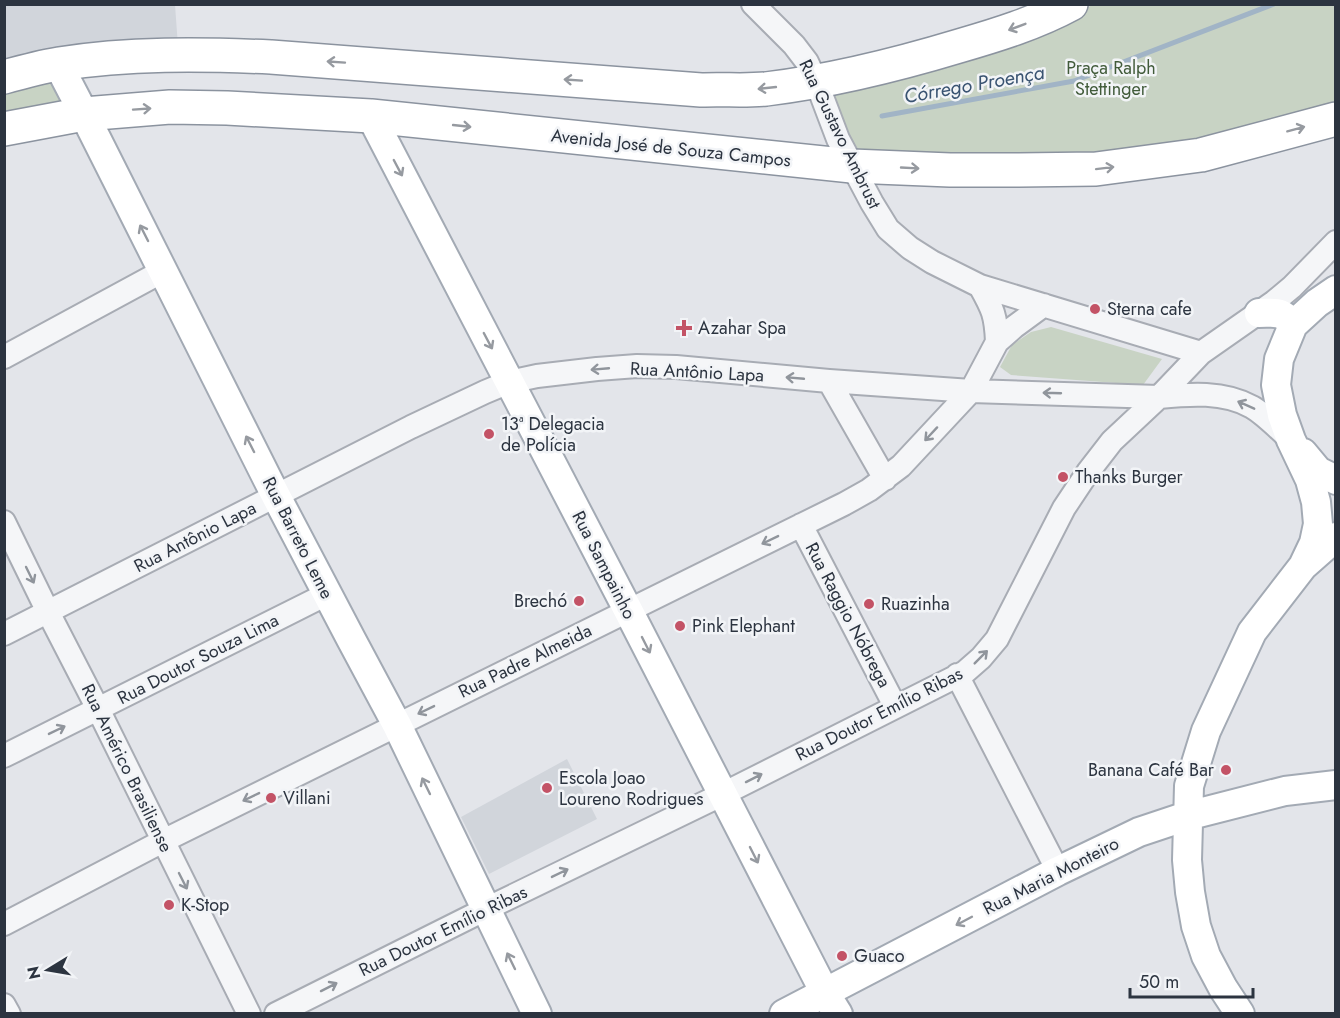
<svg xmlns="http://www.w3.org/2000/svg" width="1340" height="1018" font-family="Jost,sans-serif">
<rect width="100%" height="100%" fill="#e3e5ea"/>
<!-- built -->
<path fill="#d1d5db" d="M5,5H175L178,46L5,66Z
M567,759L597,819L489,874L461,817Z"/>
<!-- green -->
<path fill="#c8d3c4" d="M1092,5H1335V105L1257,126L1116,154L852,155L830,89L1030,40Z
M55,72L72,108L5,122L4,83Z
M1051,327L1162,359L1143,385L1011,375L1000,367L1012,345L1031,332Z"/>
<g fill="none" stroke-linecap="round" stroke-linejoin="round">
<!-- stream -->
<path stroke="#a1b4c6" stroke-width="5" d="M882,116L1074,81L1274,4"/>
<!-- minor casing -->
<g stroke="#a8acb4" stroke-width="26">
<path id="minor" d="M753,4L794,45L807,62L816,81L838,139L872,203L888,229L910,248L932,262L980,286L1201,353
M980,286C993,309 996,316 997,342
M4,357L163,271
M829,381L885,479
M4,522L48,612L98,709L249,1014
M801,525L895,706
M4,634L411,427L485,392L509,382L537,376L597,369L637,366L676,367L829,381L971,391L1159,397C1189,394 1224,391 1252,407C1263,413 1281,431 1291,440
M957,675L1058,871
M4,756L327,594
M4,924L163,841L844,504L869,490L901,466L971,391L997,342L1014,327L1044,305
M4,1005L9,1014
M276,1014L486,909L723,794L965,672L981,658L997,639L1064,508L1088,472L1112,441L1159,397L1201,353L1274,302L1292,287L1336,242"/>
</g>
<!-- major casing -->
<g stroke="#a3aab4" stroke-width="32">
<path id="major" d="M58,64L84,114L276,496L351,639L397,725L537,1014
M371,116L628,610L825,993L838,1014
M1259,313C1276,313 1282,310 1293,325
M1303,453L1318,471L1336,480
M1304,564L1314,543L1318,524L1316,502L1310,480L1291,440L1282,415L1276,385L1279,359L1293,325L1317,303L1336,290
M784,1014L1058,871L1139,832L1187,816L1285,791L1336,785
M1240,1014L1223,988L1206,956L1196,926L1190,892L1187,860L1189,786L1206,731L1252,632L1303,566L1336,537"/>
</g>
<!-- highway casing -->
<g stroke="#8b939f" stroke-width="36">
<path id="highway" d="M4,77C22,72 40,67 59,64C129,53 200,54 271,57L701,90C723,89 745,91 766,89C832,81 896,65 959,46C997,35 1036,23 1071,4
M4,129L84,114L170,107L227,108L371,116L852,166L950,170H1019L1096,169L1201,155L1336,119"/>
</g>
<!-- minor -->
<use href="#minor" stroke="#f5f6f8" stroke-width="22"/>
<!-- major -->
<use href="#major" stroke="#fff" stroke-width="28"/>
<!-- highway -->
<use href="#highway" stroke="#fff" stroke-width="33"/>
</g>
<!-- one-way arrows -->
<defs><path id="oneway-shaft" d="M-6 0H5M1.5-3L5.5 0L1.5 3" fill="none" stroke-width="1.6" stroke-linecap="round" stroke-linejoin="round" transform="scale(1.5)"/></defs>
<g stroke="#969aa0">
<use href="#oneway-shaft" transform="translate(1017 27) rotate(159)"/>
<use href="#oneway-shaft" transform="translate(336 62) rotate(-176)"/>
<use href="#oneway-shaft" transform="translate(573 80) rotate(-176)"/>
<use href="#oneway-shaft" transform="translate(767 88) rotate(174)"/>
<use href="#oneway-shaft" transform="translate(142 109) rotate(-4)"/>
<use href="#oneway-shaft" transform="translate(462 126) rotate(6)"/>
<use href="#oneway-shaft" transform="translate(1296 129) rotate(-15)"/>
<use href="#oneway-shaft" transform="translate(398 168) rotate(62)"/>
<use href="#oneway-shaft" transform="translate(910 168) rotate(3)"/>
<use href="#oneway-shaft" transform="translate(1105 168) rotate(-7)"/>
<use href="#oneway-shaft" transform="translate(144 233) rotate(-117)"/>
<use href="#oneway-shaft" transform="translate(488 341) rotate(62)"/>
<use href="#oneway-shaft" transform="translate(250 444) rotate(-117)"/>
<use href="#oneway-shaft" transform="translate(646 645) rotate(63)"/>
<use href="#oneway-shaft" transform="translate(426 786) rotate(-116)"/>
<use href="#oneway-shaft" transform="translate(754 855) rotate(63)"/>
<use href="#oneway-shaft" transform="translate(964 921) rotate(152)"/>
<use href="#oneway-shaft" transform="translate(511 961) rotate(-116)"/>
</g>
<g stroke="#90959c">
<use href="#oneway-shaft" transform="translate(600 369) rotate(175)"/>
<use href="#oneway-shaft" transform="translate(795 378) rotate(-175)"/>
<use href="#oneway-shaft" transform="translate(1052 393) rotate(-178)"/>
<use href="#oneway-shaft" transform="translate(1246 405) rotate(-156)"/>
<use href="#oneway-shaft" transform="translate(931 434) rotate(133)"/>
<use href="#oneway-shaft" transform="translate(770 540) rotate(154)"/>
<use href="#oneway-shaft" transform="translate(30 575) rotate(64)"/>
<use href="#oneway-shaft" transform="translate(981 657) rotate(-45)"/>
<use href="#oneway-shaft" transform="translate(426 710) rotate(154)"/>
<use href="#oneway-shaft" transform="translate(57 730) rotate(-26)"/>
<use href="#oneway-shaft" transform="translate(754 778) rotate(-27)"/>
<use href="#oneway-shaft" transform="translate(251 797) rotate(154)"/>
<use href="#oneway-shaft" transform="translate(560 873) rotate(-26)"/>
<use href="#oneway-shaft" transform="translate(183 881) rotate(63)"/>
<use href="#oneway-shaft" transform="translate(329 987) rotate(-27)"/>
</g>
<!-- markers -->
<g fill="#c35366" stroke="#f2f4f7" stroke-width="2">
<circle cx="1095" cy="309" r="6"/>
<path d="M681 319h6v6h6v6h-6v6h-6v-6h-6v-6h6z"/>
<circle cx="489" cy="434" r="6"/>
<circle cx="1063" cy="477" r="6"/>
<circle cx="579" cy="601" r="6"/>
<circle cx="869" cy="604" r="6"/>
<circle cx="680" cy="626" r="6"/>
<circle cx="1226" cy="770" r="6"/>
<circle cx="547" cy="788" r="6"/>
<circle cx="271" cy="798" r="6"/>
<circle cx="169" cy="905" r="6"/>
<circle cx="842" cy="956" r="6"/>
</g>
<g text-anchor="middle" stroke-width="5" stroke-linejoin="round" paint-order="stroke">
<!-- park labels -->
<g font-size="18" fill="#415b3a" stroke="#f2f4f7">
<text x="1111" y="74">Praça Ralph<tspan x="1111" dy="21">Stettinger</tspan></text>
</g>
<!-- street labels -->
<g font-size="18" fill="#2c3440" stroke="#f2f4f7">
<text transform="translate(840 134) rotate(64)" y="6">Rua Gustavo Ambrust</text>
<text transform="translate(671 148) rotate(6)" y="6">Avenida José de Souza Campos</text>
<text transform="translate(697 372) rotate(3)" y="6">Rua Antônio Lapa</text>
<text transform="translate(195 537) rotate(-27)" y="6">Rua Antônio Lapa</text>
<text transform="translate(298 538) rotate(63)" y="6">Rua Barreto Leme</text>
<text transform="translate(604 565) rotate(63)" y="6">Rua Sampainho</text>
<text transform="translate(848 615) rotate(62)" y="6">Rua Raggio Nóbrega</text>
<text transform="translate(198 659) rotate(-27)" y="6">Rua Doutor Souza Lima</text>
<text transform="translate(525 661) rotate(-26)" y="6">Rua Padre Almeida</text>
<text transform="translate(879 714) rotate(-27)" y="6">Rua Doutor Emílio Ribas</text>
<text transform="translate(127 768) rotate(64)" y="6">Rua Américo Brasiliense</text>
<text transform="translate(1051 876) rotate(-27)" y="6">Rua Maria Monteiro</text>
<text transform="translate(443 931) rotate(-26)" y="6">Rua Doutor Emílio Ribas</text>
</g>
<!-- poi labels -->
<g font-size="18" fill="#2c3440" stroke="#f2f4f7" text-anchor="start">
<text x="1107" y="315">Sterna cafe</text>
<text x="698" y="334">Azahar Spa</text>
<text x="501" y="430">13ª Delegacia<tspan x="501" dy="21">de Polícia</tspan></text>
<text x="1075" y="483">Thanks Burger</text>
<text x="567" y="607" text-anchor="end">Brechó</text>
<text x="881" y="610">Ruazinha</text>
<text x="692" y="632">Pink Elephant</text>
<text x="1214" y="776" text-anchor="end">Banana Café Bar</text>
<text x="559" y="784">Escola Joao<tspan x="559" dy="21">Loureno Rodrigues</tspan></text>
<text x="283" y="804">Villani</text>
<text x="181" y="911">K-Stop</text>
<text x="854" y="962">Guaco</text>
</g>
<!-- water labels -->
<g font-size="20" font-style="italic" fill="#395371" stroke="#f2f4f7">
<text transform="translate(974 84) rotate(-10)" y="7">Córrego Proença</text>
</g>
</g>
<!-- border -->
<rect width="1340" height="1018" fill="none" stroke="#2c3440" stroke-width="12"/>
<!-- north arrow -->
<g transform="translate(48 970) rotate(259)" stroke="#f2f4f7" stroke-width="4.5" paint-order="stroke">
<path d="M0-4.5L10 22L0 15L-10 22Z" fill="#2c3440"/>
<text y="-9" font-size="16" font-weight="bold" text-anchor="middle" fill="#2c3440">N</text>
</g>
<!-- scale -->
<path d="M1130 988v9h123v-9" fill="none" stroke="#2c3440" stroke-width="3"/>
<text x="1139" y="988" font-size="18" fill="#2c3440" stroke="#f2f4f7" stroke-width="4.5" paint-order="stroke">50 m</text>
</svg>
